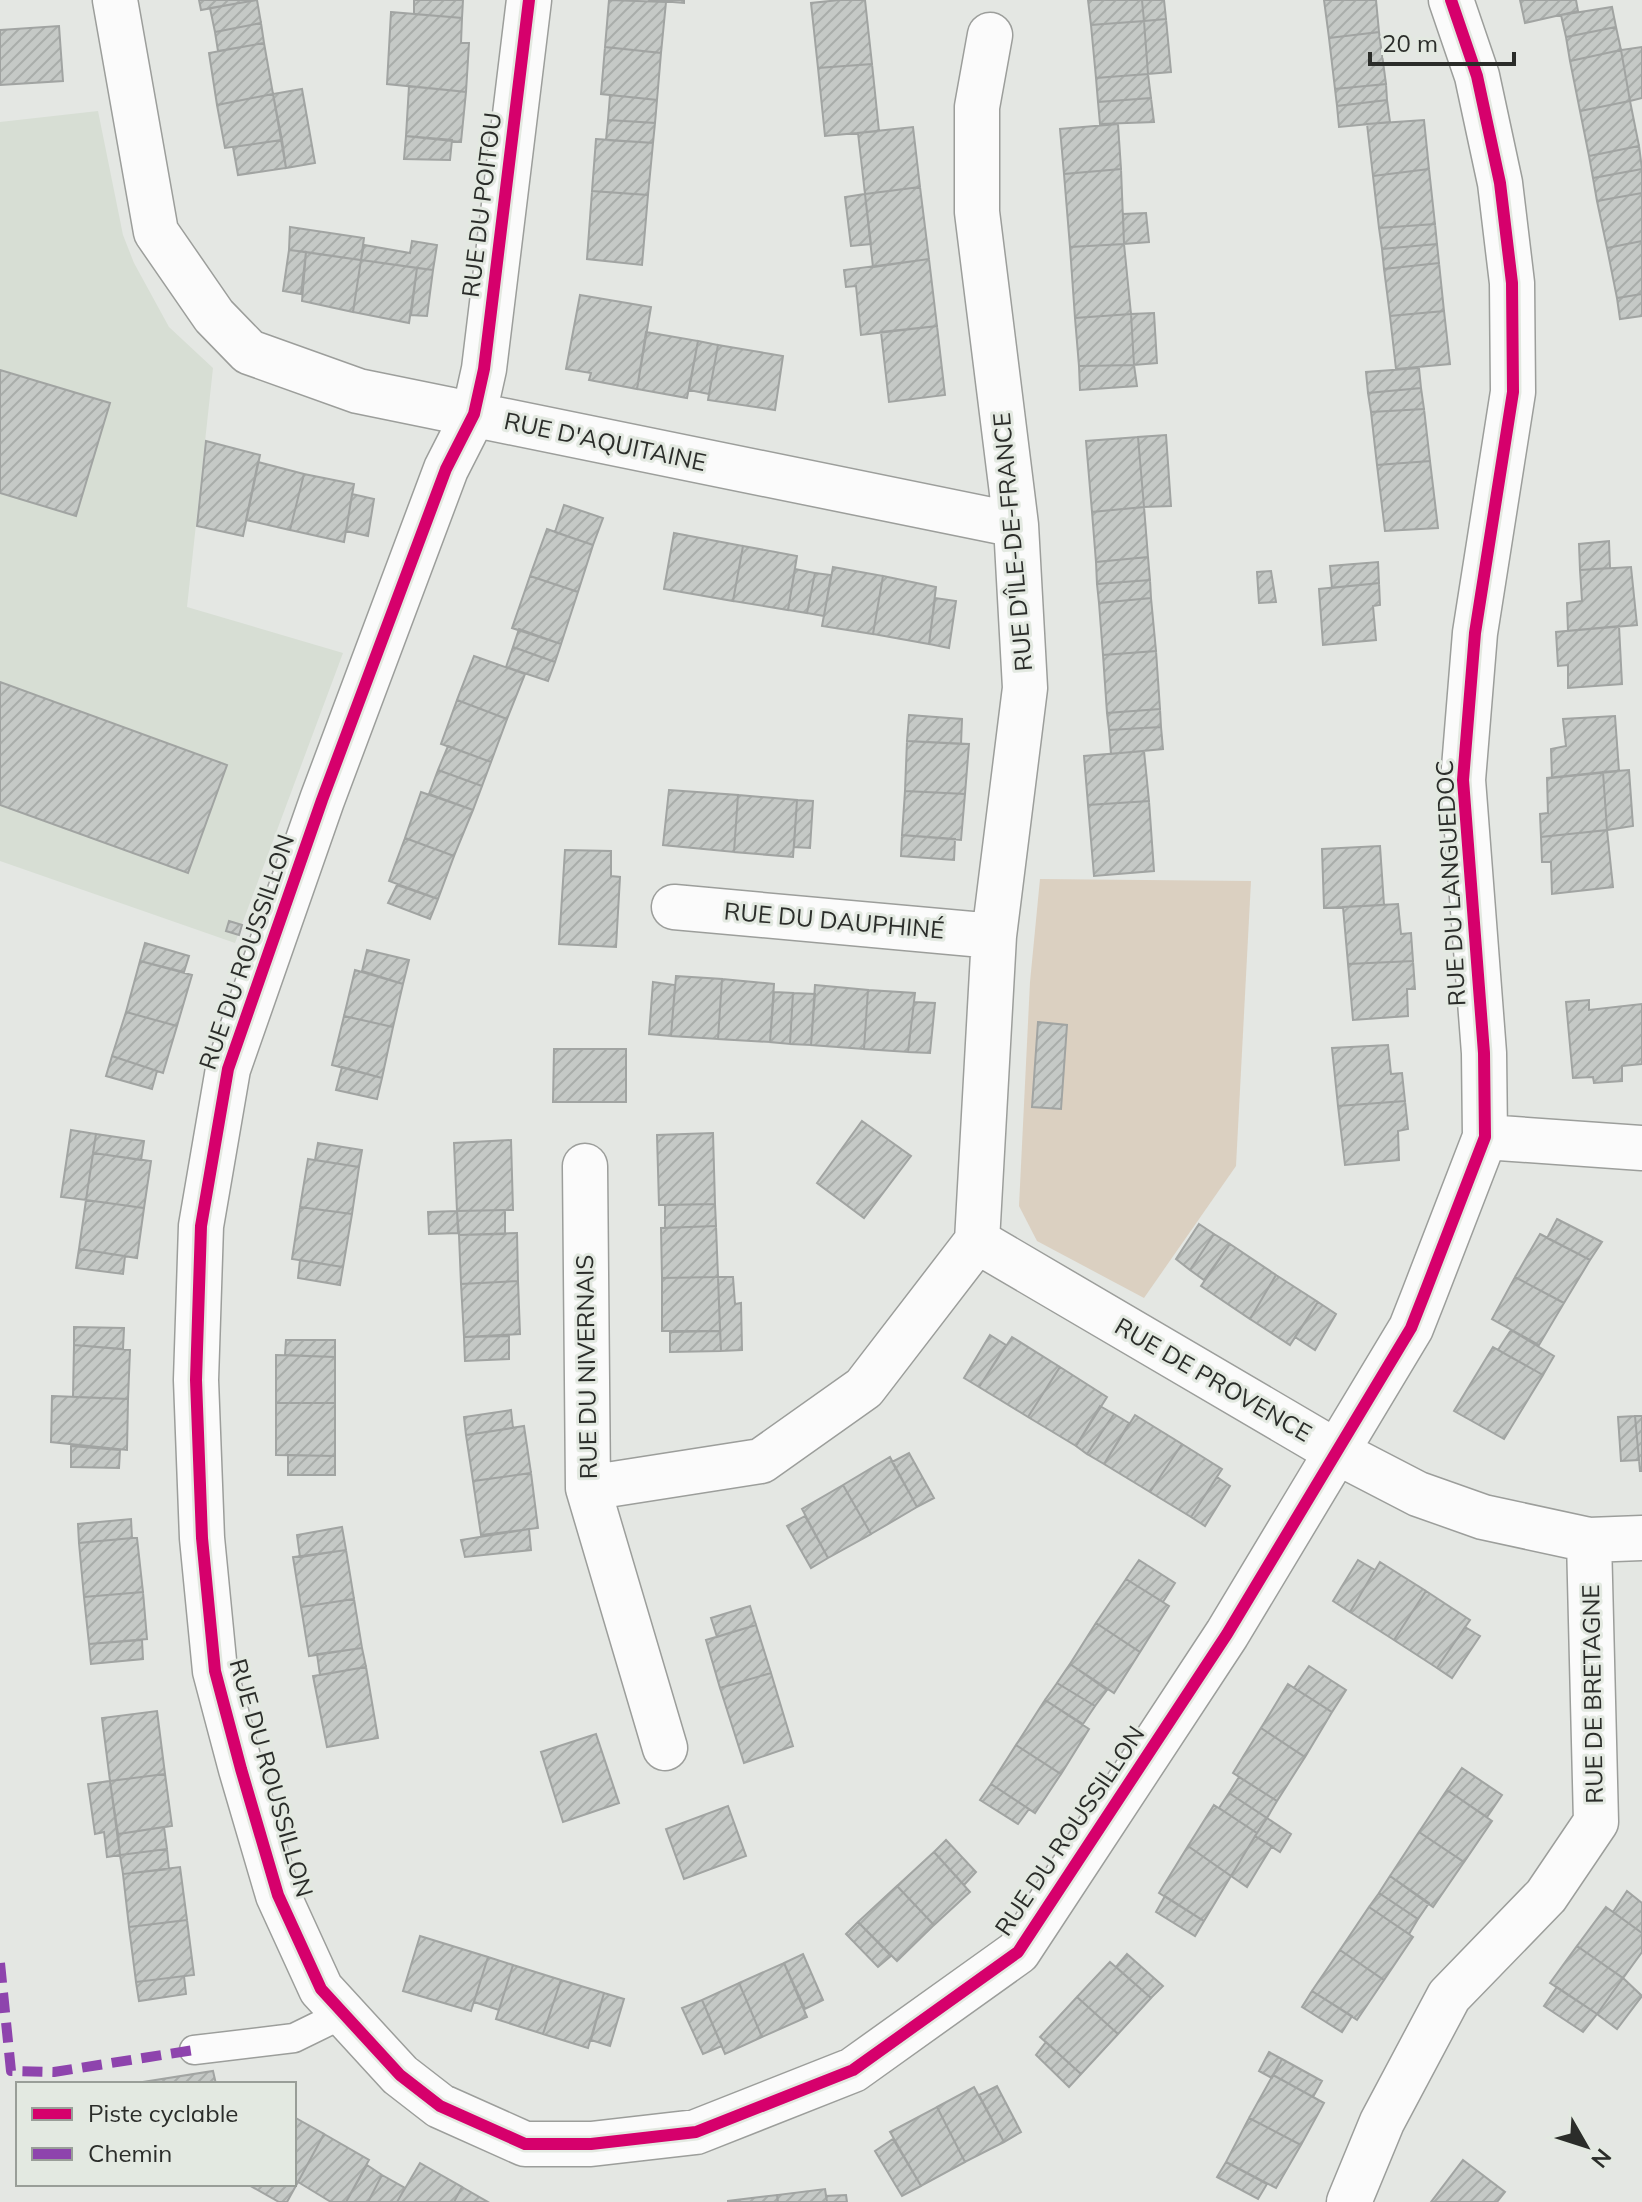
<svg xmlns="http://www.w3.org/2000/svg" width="1642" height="2202" font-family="Mulish,sans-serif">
<defs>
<pattern id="building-hatch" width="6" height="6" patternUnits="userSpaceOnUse" patternTransform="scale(2)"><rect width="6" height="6" fill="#c5c9c6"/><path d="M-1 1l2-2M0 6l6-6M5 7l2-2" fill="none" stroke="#a9adaa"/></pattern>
</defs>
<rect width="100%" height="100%" fill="#e4e7e3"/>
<!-- built -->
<path fill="#d7ded4" d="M98,111L123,235L134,263L169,327L213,368L187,607L343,653L235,943L0,861V122Z"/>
<!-- grass -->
<path fill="#dbd0c1" d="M1040,879L1251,881L1236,1166L1144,1298L1037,1241L1019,1206L1030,982Z"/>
<!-- building -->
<path fill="url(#building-hatch)" stroke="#a1a4a2" stroke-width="2" d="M199,0H256L201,10Z
M257,0L261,23L215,32L210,8Z
M414,0H463L462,18L414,14Z
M609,0L666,2L661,53L605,47Z
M648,0H684V3Z
M839,0H865L872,64L818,68L811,3Z
M1088,0H1142L1144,21L1091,25Z
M1142,0H1164L1166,19L1144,21Z
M1324,0H1376L1379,32L1329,38Z
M1520,0H1576L1578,11L1525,23Z
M1612,7L1616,27L1566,37L1561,15Z
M391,12L462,18L461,43H469L466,92L387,84Z
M1166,19L1171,72L1148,74L1144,21Z
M1144,21L1148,74L1096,78L1091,25Z
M261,23L264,43L218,51L215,32Z
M59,26L63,81L0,85V30Z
M1616,27L1621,50L1570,61L1566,37Z
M1379,32L1386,84L1335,89L1329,38Z
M264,43L273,94L217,105L209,53Z
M605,47L661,53L657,100L601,94Z
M1642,47V98L1630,101L1621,50Z
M1621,50L1630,101L1580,111L1570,61Z
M872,64L879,131L825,136L818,68Z
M1148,74L1151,98L1098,102L1096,78Z
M1386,84L1387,100L1337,106L1335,89Z
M409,86L466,92L461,142L406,136Z
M302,89L315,163L286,168L273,94Z
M273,94L282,140L225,148L217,105Z
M610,95L657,100L655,123L608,120Z
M1151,98L1154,122L1100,124L1098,102Z
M1387,100L1390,122L1339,127L1337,106Z
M1630,101L1639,146L1589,156L1580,111Z
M608,120L655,123L653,143L606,140Z
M1424,120L1429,169L1373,176L1367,124Z
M1118,124L1121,169L1064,174L1060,129Z
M913,127L920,187L865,194L858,133Z
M406,136L452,140L450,160L404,159Z
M596,139L653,143L648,195L592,191Z
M282,140L286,168L238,175L233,147Z
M1639,146L1642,169L1593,178L1589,156Z
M1121,169L1124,244L1070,247L1064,174Z
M1429,169L1435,224L1379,228L1373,176Z
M1642,169V193L1597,201L1593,178Z
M920,187L929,259L873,267L865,194Z
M592,191L648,195L642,265L587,259Z
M1642,193V241L1607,248L1597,201Z
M865,194L871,244L851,246L845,197Z
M1146,213L1149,242L1124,244L1123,214Z
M1435,224L1437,244L1382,249L1379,228Z
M290,227L364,238L361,260L289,250Z
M412,241L437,245L433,270L361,260L364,245L410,253Z
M1642,241V294L1617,298L1607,248Z
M1124,244L1131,314L1075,318L1070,247Z
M1437,244L1439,263L1384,269L1382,249Z
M289,250L306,252L301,294L283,291Z
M306,252L361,260L353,312L302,301Z
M929,259L937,326L861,335L856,286L846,287L844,270Z
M361,260L417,268L409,323L353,312Z
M1439,263L1444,311L1390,316L1384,269Z
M417,268L433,270L427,316L411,315Z
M1642,294V316L1620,319L1617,298Z
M580,295L651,307L637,389L589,380L591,373L566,369Z
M1444,311L1450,364L1396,369L1390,316Z
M1154,313L1157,363L1134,365L1131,314Z
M1131,314L1134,365L1079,366L1075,318Z
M937,326L945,395L889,402L881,332Z
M646,332L698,341L687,398L637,389Z
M698,341L718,345L709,394L689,390Z
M718,345L783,356L775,410L708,400Z
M1134,365L1137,386L1080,390L1079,366Z
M1419,368L1421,388L1368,393L1366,372Z
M0,370L110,403L76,516L0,493Z
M1421,388L1424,409L1371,412L1368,393Z
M1424,409L1430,461L1377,465L1371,412Z
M1166,435L1171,506L1144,507L1138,437Z
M1138,437L1144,507L1092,512L1086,441Z
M206,441L260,455L243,536L197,526Z
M1430,461L1438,528L1385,531L1377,465Z
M258,462L304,474L290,530L246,520Z
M304,474L354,484L344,542L290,530Z
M352,494L374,499L368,536L346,531Z
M564,505L603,518L593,545L555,532Z
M1144,507L1148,557L1096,562L1092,512Z
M547,529L593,545L578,592L530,576Z
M674,533L743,546L733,601L664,589Z
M1609,541L1610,568L1580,570L1579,544Z
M743,546L797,556L788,610L733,601Z
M1148,557L1150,580L1097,584L1096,562Z
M1378,562L1379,583L1332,588L1330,566Z
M833,567L883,576L873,634L822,626Z
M1631,567L1637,625L1568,631L1567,603L1582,601L1580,570Z
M795,569L815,573L807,613L788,610Z
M1271,571L1276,602L1259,603L1257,572Z
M815,573L831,575L824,616L807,613Z
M530,576L578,592L561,644L512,628Z
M883,576L936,587L929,644L873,634Z
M1150,580L1151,598L1099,603L1097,584Z
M1379,583L1380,605L1373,606L1376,640L1323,645L1319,589Z
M935,598L956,601L949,648L929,644Z
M1151,598L1156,651L1103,655L1099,603Z
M1619,626L1622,684L1568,688V665L1558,666L1556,632Z
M519,629L561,644L555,662L513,647Z
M513,647L555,662L548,681L506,667Z
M1156,651L1160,709L1107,713L1103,655Z
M474,656L525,674L507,719L457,700Z
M0,682L227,765L188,873L0,805Z
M457,700L507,719L491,762L441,744Z
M1160,709L1161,727L1109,730L1107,713Z
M909,715L962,719L961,744L907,741Z
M1615,716L1619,771L1552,778L1551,749L1566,746L1563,719Z
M1161,727L1163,749L1111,754L1109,730Z
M907,741L969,744L965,794L905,791Z
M448,746L491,762L482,786L438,770Z
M1144,751L1149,801L1088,805L1084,756Z
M438,770L482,786L473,810L429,794Z
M1629,770L1633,826L1607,830L1603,772Z
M1603,772L1607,830L1541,837L1540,814L1548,813L1547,778Z
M669,790L738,795L734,852L663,845Z
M905,791L965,794L961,840L902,835Z
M421,792L473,810L454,856L405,838Z
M738,795L797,800L793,857L734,852Z
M797,800L813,801L810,848L794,847Z
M1149,801L1154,871L1094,876L1088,805Z
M1607,830L1613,887L1552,894L1551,862H1542L1541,837Z
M902,835L955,839L954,860L901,856Z
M405,838L454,856L438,899L389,881Z
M1380,846L1384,905L1324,908L1322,849Z
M565,850L611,851V876L620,877L616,947L559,944Z
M397,885L438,899L430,919L388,903Z
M1398,904L1401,934L1411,933L1413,961L1348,964L1343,907Z
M229,921L242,925L239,935L226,931Z
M145,943L189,956L184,972L140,961Z
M367,950L409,960L403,984L362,971Z
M140,961L192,975L177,1026L126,1012Z
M1413,961L1415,989H1407L1408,1016L1353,1020L1348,964Z
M355,970L403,984L393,1027L344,1016Z
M676,976L722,979L718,1039L671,1036Z
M722,979L774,984L770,1042L718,1039Z
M653,982L675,985L671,1036L649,1034Z
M815,985L868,990L864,1049L811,1045Z
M868,990L915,993L908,1052L864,1049Z
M774,992L793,993L790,1044L770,1042Z
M793,993L815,994L811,1045L790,1044Z
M1589,1000V1010L1642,1004V1064L1622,1066V1081L1594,1083L1593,1077L1573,1078L1566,1002Z
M914,1002L935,1003L930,1053L908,1052Z
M126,1012L177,1026L163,1073L112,1056Z
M344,1016L393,1027L382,1078L332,1065Z
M1038,1022L1067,1025L1061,1109L1032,1107Z
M1388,1045L1391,1074L1402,1073L1405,1101L1338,1106L1332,1048Z
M554,1049H626V1102H553Z
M112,1056L157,1071L152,1089L106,1076Z
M342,1067L382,1078L377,1099L336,1090Z
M1405,1101L1408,1129L1398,1131L1399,1160L1345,1165L1338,1106Z
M862,1121L911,1156L864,1218L817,1183Z
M71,1130L96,1134L86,1200L61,1197Z
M713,1133L715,1204L659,1205L657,1135Z
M96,1134L144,1141L141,1160L93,1153Z
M511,1140L513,1210L457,1211L454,1143Z
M318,1143L362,1150L359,1167L315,1160Z
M93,1153L151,1161L144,1208L86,1200Z
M308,1159L359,1167L352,1214L300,1207Z
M86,1200L144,1208L137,1258L79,1249Z
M715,1204L716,1226L665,1228V1205Z
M300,1207L352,1214L343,1267L292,1259Z
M505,1210V1234L459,1235L457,1211Z
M457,1211L458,1233L429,1234L428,1212Z
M1557,1219L1602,1242L1590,1260L1547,1238Z
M1199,1224L1214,1234L1190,1270L1176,1259Z
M716,1226L718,1277L662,1278L661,1228Z
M517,1233L518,1281L461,1284L459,1235Z
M1214,1234L1230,1244L1204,1280L1190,1270Z
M1540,1234L1590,1260L1564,1303L1515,1277Z
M1230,1244L1276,1275L1250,1319L1201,1286Z
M79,1249L125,1256L123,1274L76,1268Z
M300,1260L343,1267L340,1285L298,1278Z
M1276,1275L1318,1302L1290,1345L1250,1319Z
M718,1277L720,1331H662V1278Z
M718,1277H733L735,1304L741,1303L742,1350L721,1351Z
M1515,1277L1564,1303L1539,1345L1492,1319Z
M518,1281L520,1334L464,1337L461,1284Z
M1318,1302L1336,1314L1315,1350L1295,1337Z
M74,1327L124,1328L123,1349L74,1345Z
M1511,1330L1554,1356L1543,1375L1498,1350Z
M720,1331L721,1351L670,1352V1332Z
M990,1335L1006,1345L979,1387L964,1378Z
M509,1336V1359L465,1361L464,1337Z
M1012,1337L1060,1367L1028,1417L979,1387Z
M286,1340H335V1357L285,1355Z
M74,1345L130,1350L128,1399L73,1397Z
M1493,1347L1543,1375L1504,1439L1454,1411Z
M276,1355L335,1357V1403H276Z
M1060,1367L1107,1397L1076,1446L1028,1417Z
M52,1396L128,1399L127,1450L51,1442Z
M276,1403H335V1456L276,1455Z
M1100,1406L1114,1414L1087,1454L1076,1446Z
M511,1410L513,1428L466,1435L464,1417Z
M1114,1414L1129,1423L1104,1464L1087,1454Z
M1135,1415L1182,1444L1150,1492L1104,1464Z
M1635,1416H1642V1471H1640Z
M1635,1416L1639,1460L1621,1461L1618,1417Z
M524,1426L531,1473L473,1481L466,1435Z
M1182,1444L1222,1469L1191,1517L1150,1492Z
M71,1446L120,1450L119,1468L71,1467Z
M909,1453L934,1498L917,1507L892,1462Z
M288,1455L335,1456V1475H288Z
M890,1457L917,1507L871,1534L843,1485Z
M531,1473L538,1528L481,1535L473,1481Z
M1217,1477L1230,1486L1205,1526L1191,1517Z
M843,1485L871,1534L828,1558L802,1509Z
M805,1516L828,1558L811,1568L787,1526Z
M131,1519L132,1538L79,1543L78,1524Z
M342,1527L346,1550L300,1557L297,1535Z
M529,1529L531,1550L465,1557L461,1540Z
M132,1538H137L143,1592L84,1597L79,1543Z
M346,1550L354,1599L301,1607L293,1557Z
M1139,1560L1175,1583L1163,1602L1126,1579Z
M1358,1560L1375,1570L1350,1612L1333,1601Z
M1380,1562L1426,1591L1394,1640L1350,1612Z
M1126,1579L1169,1606L1140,1652L1096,1623Z
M1426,1591L1470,1620L1437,1668L1394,1640Z
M143,1592L147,1639L89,1644L84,1597Z
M354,1599L362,1648L309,1656L301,1607Z
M750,1606L756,1625L717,1637L711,1618Z
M1096,1623L1140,1652L1114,1693L1070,1664Z
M756,1625L771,1673L720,1688L706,1640Z
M1465,1627L1480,1636L1452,1678L1437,1668Z
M142,1640L143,1659L91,1664L89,1644Z
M362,1648L366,1667L320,1675L317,1654Z
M1070,1664L1107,1690L1095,1706L1057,1683Z
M1309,1666L1346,1690L1332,1712L1294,1688Z
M366,1667L378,1738L327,1747L313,1676Z
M771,1673L793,1746L744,1763L720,1688Z
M1057,1683L1095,1706L1083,1724L1045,1700Z
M1288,1684L1332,1712L1305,1757L1261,1728Z
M1045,1700L1089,1729L1061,1774L1016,1745Z
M157,1711L165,1774L110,1781L102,1718Z
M1261,1728L1305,1757L1277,1801L1233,1773Z
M596,1734L619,1803L563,1822L541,1752Z
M1016,1745L1061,1774L1035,1813L991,1784Z
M1462,1768L1502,1795L1487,1817L1447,1790Z
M165,1774L172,1826L118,1834L110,1781Z
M1239,1777L1277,1801L1267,1818L1229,1793Z
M110,1781L120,1855L107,1857L104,1832L95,1834L88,1784Z
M991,1784L1029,1809L1018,1824L980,1800Z
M1447,1790L1492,1821L1464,1862L1419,1832Z
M1229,1793L1267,1818L1257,1833L1219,1808Z
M1214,1805L1257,1833L1231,1876L1188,1846Z
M728,1806L746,1856L684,1879L666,1829Z
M1267,1818L1291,1834L1280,1852L1255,1836Z
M164,1827L167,1849L120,1855L118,1834Z
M1419,1832L1464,1862L1433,1907L1390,1876Z
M1255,1836L1272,1846L1247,1887L1231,1876Z
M946,1840L976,1872L964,1885L934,1852Z
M1188,1846L1231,1876L1204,1921L1159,1893Z
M167,1849L169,1869L123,1874L120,1855Z
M934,1852L970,1892L934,1925L897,1886Z
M180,1867L187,1920L129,1927L123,1874Z
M1390,1876L1429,1903L1418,1919L1379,1893Z
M897,1886L934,1925L897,1961L858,1922Z
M1627,1891L1642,1903V1933L1613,1912Z
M1379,1893L1418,1919L1409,1934L1369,1907Z
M1165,1896L1204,1921L1195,1936L1156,1912Z
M1369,1907L1413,1937L1384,1980L1340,1950Z
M1606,1907L1642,1933V1952L1623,1978L1577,1946Z
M187,1920L194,1975L136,1982L129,1927Z
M858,1922L891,1956L878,1967L846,1934Z
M420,1936L488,1957L471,2011L403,1991Z
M1577,1946L1623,1978L1597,2014L1550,1983Z
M1340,1950L1384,1980L1357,2020L1312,1991Z
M803,1954L823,2000L805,2009L784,1963Z
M1127,1954L1163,1986L1151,1998L1116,1967Z
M488,1957L513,1965L499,2010L474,2002Z
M1110,1962L1151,1998L1118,2034L1077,1997Z
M784,1963L807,2017L762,2037L739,1983Z
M513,1965L561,1980L543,2034L496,2019Z
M184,1976L186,1994L139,2001L136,1982Z
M1623,1978L1642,1996L1617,2029L1597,2014Z
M561,1980L604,1993L588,2048L543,2034Z
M739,1983L762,2037L725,2054L702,2000Z
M1557,1987L1597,2014L1583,2032L1544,2006Z
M1312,1991L1352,2016L1342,2032L1302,2007Z
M604,1993L624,1999L610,2046L591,2040Z
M1077,1997L1118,2034L1081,2074L1040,2037Z
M702,2000L722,2046L703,2054L682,2008Z
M1046,2042L1081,2074L1069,2087L1036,2055Z
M1269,2052L1282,2059L1272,2078L1259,2071Z
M1282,2059L1322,2081L1313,2097L1273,2075Z
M213,2071L216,2084H130Z
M1273,2075L1324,2103L1301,2145L1249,2118Z
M997,2086L1021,2132L1004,2142L979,2095Z
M974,2087L1004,2142L965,2162L937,2107Z
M937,2107L965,2162L921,2186L890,2132Z
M294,2117L324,2134L298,2182L294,2180Z
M1249,2118L1301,2145L1276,2188L1226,2162Z
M324,2134L369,2160L346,2202H331L298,2182Z
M893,2139L921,2186L902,2196L875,2151Z
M1463,2160L1505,2192L1497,2202H1431Z
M1226,2162L1267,2184L1258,2199L1217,2177Z
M420,2163L462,2187L454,2202H397Z
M367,2165L382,2175L368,2202H346Z
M382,2175L405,2188L397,2202H368Z
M294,2180L298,2182L287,2202H279L247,2184H294Z
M462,2187L488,2202H454Z
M825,2189L827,2202H778L777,2195Z
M777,2195L778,2202H728V2201Z
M846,2195L847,2202H827L826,2196Z"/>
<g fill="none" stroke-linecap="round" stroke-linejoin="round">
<!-- service casing -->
<g stroke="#9c9e9b" stroke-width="31">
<path id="service" d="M194,2050L294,2038L341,2015"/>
</g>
<!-- minor casing -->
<g stroke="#9c9e9b" stroke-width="47">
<path id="minor" d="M115,0L156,232L214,316L249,352L358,391L1016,525
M529,0L484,369L474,414L446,469L322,800L228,1069L201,1226L196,1380L202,1538L215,1671L241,1769L278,1895L321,1989L400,2075L440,2106L525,2144H591L696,2132L853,2070L1018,1952L1227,1634L1411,1328L1424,1295L1485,1137L1484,1053L1463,780L1475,633L1513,392L1512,283L1500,183L1477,76L1451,0
M674,907L994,936
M1485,1137L1642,1148
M585,1166L588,1488L665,1748
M977,1241L994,936L1025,688L1016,525L977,212V107L990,35
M977,1241L1335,1451L1418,1494L1483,1517L1589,1540L1642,1538
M588,1488L761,1461L864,1388L977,1241
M1349,2202L1382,2122L1449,1996L1546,1896L1596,1822L1589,1540"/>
</g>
<!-- service -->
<use href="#service" stroke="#fbfbfb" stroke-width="28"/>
<!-- minor -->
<use href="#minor" stroke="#fbfbfb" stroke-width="44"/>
<!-- quiet -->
<path stroke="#8e44ad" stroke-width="10" stroke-dasharray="20 10" stroke-linecap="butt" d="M0,1963L11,2071L54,2072L194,2050"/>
<!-- cycleway casing -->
<g stroke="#e3e9e1" stroke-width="17">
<path id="cycleway" d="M529,0L484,369L474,414L446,469L322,800L228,1069L201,1226L196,1380L202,1538L215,1671L241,1769L278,1895L321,1989L400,2075L440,2106L525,2144H591L696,2132L853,2070L1018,1952L1227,1634L1411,1328L1424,1295L1485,1137L1484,1053L1463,780L1475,633L1513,392L1512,283L1500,183L1477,76L1451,0"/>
</g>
<!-- cycleway -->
<use href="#cycleway" stroke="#d6006c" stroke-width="12"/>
</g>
<g text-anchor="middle" stroke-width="6" stroke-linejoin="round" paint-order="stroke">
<!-- street labels -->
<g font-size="24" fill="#2b2d2a" stroke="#e3e9e1">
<text transform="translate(482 205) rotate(-83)" y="8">RUE DU POITOU</text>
<text transform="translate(605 442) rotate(12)" y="8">RUE D'AQUITAINE</text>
<text transform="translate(1013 542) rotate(-95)" y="8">RUE D'ÎLE-DE-FRANCE</text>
<text transform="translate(1451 883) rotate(-93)" y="8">RUE DU LANGUEDOC</text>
<text transform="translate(834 921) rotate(5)" y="8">RUE DU DAUPHINÉ</text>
<text transform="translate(247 952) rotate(-71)" y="8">RUE DU ROUSSILLON</text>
<text transform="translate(587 1367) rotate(-91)" y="8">RUE DU NIVERNAIS</text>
<text transform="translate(1213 1380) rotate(30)" y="8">RUE DE PROVENCE</text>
<text transform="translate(1593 1694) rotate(-91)" y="8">RUE DE BRETAGNE</text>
<text transform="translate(271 1778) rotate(74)" y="8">RUE DU ROUSSILLON</text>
<text transform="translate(1070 1831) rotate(-56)" y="8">RUE DU ROUSSILLON</text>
</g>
</g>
<!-- legend -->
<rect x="16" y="2082" width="280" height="104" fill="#e3e9e1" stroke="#999e98" stroke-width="2"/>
<rect x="32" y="2108" width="40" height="12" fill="#d6006c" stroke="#999e98" stroke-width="2"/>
<text x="88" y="2122" font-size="24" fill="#2b2d2a">Piste cyclable</text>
<rect x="32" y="2148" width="40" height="12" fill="#8e44ad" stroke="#999e98" stroke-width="2"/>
<text x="88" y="2162" font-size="24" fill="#2b2d2a">Chemin</text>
<!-- north arrow -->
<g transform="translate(1586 2146) rotate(129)" stroke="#e3e9e1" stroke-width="6" paint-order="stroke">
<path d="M0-6L14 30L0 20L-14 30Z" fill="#2b2d2a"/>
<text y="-12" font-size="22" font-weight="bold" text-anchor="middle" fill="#2b2d2a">N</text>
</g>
<!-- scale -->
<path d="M1370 52v12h144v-12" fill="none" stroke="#2b2d2a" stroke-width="4"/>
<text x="1382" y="52" font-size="24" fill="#2b2d2a" stroke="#e3e9e1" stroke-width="6" paint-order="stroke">20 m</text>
</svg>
